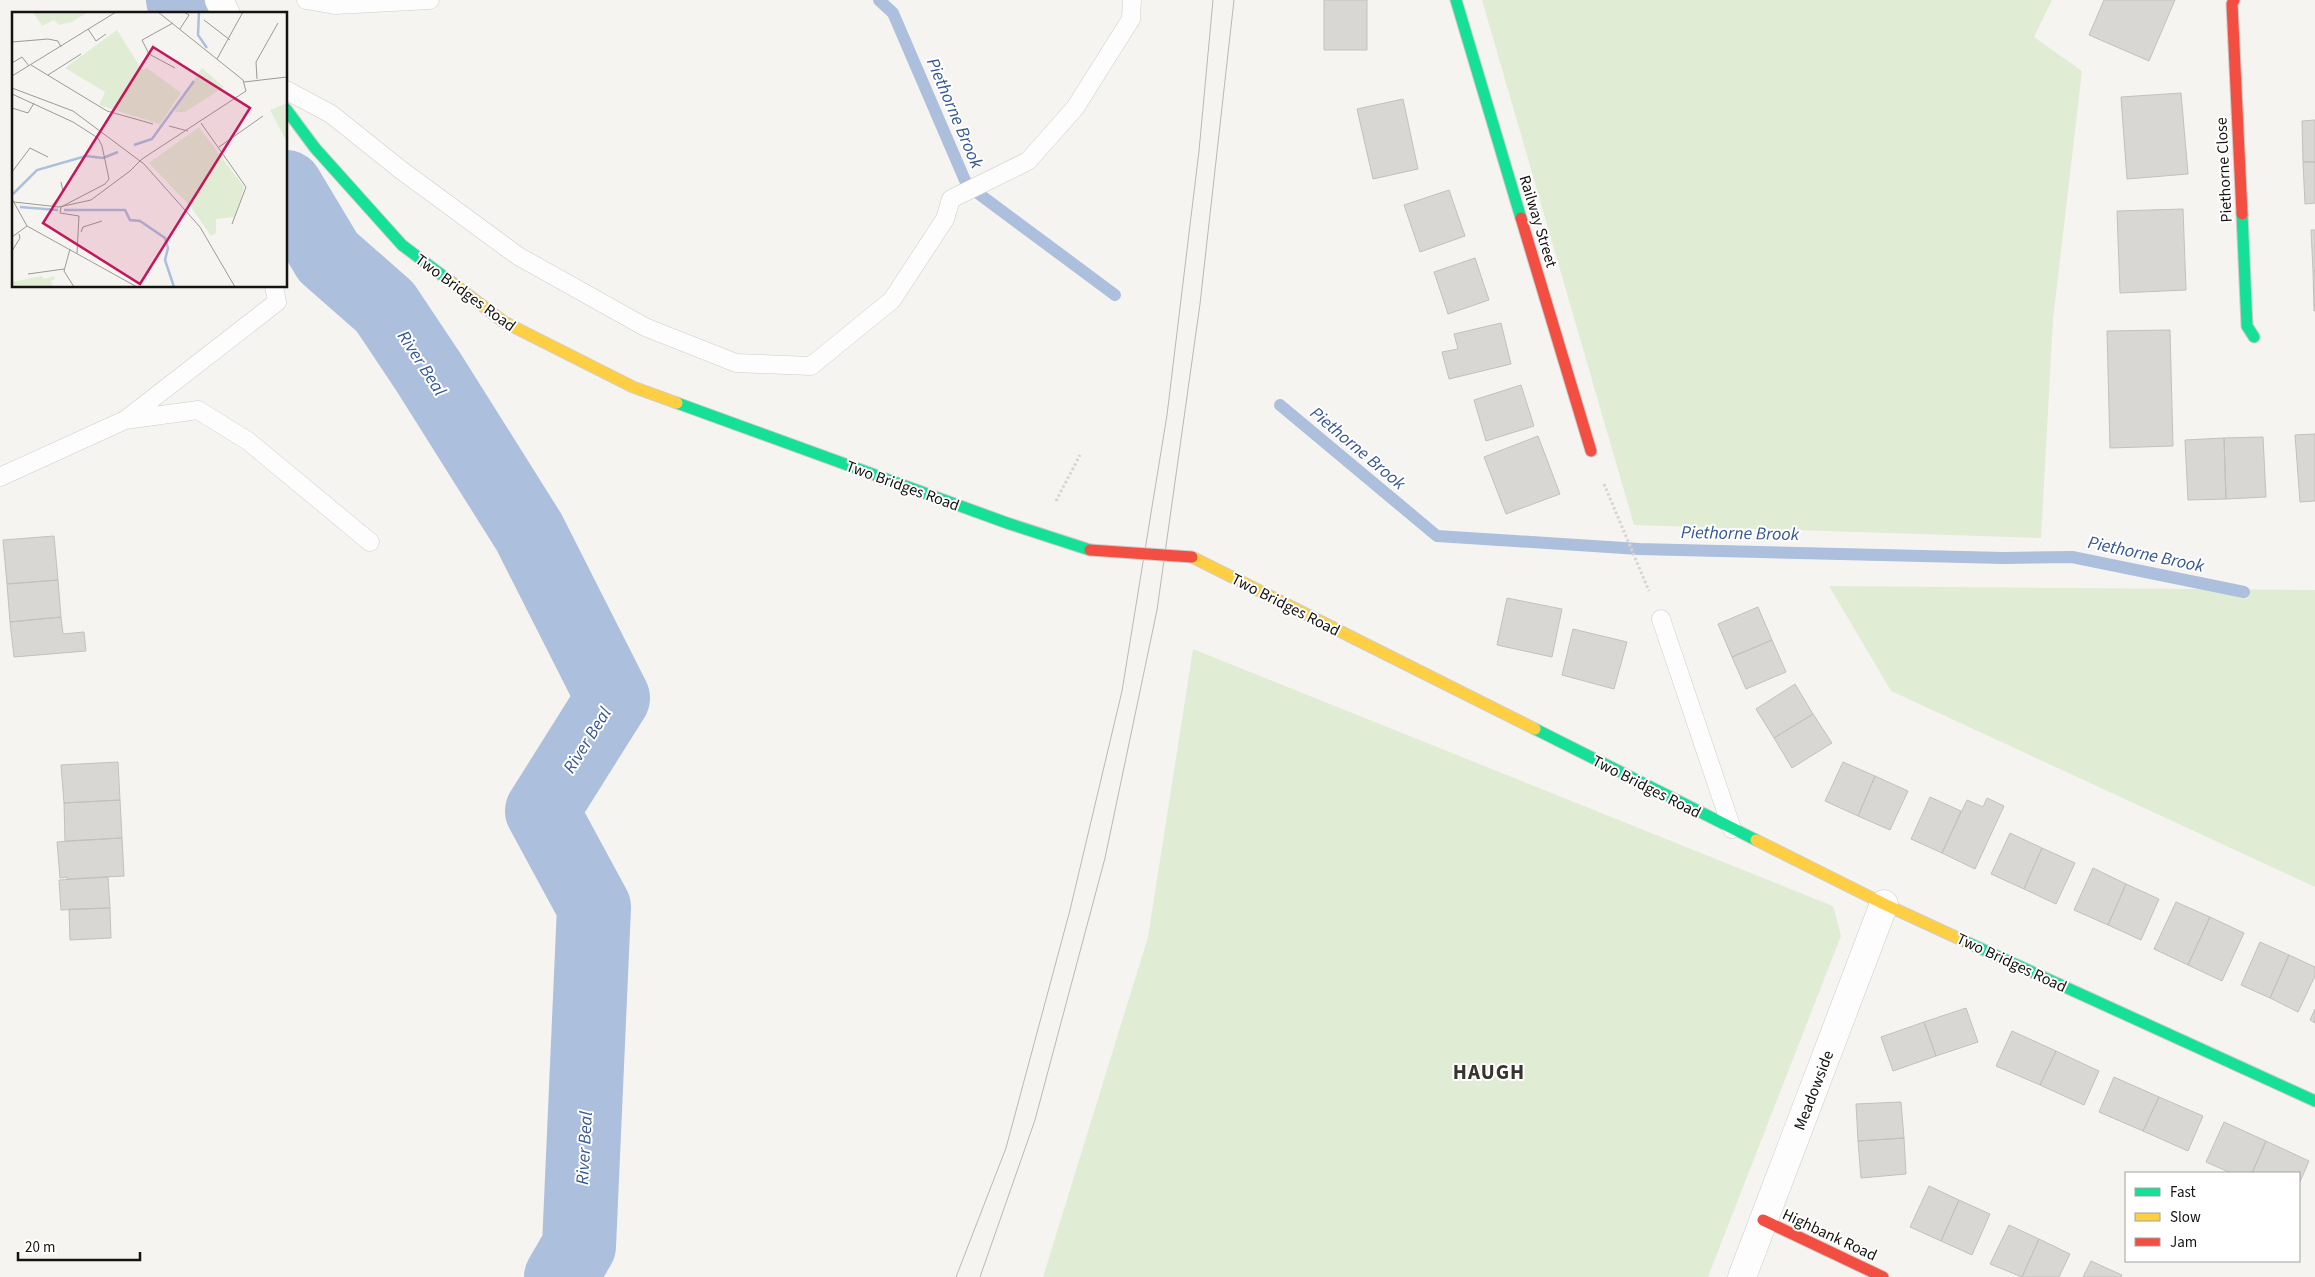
<svg xmlns="http://www.w3.org/2000/svg" width="2315" height="1277" font-family="'Source Sans 3',sans-serif">
<rect width="100%" height="100%" fill="#f6f4f0"/>
<!-- green -->
<path fill="#e0edd4" d="M1482,0H2052L2034,37L2082,71L2053,320L2041,538L1634,525Z
M1829,586L2315,590V887L1891,691Z
M1193,649L1833,906L1841,936L1708,1277H1043L1148,937Z"/>
<g fill="none" stroke-linecap="round" stroke-linejoin="round">
<!-- stream -->
<path stroke="#acbfdd" stroke-width="12" d="M879,0L893,13L967,185L1115,295
M1280,405L1437,536L1639,549L2004,558L2072,557L2244,592"/>
<!-- river -->
<path stroke="#acbfdd" stroke-width="74" d="M183,0L190,14
M286,187L328,257L385,307L429,373L529,532L613,698L542,811L594,907L579,1246L561,1277"/>
</g>
<!-- building -->
<path fill="#d9d7d4" stroke="#c3c1bd" d="M1324,0H1367V50H1324Z
M2104,0H2175L2149,61L2089,35Z
M2181,93L2188,174L2127,179L2121,97Z
M1403,99L1418,169L1373,179L1357,109Z
M2315,120V162H2303L2302,121Z
M2303,162H2315V203L2305,204Z
M1449,190L1465,236L1420,252L1404,205Z
M2183,209L2186,290L2120,293L2117,211Z
M2311,230H2315V271H2313Z
M1475,258L1489,300L1448,314L1434,272Z
M2313,271H2315V311H2314Z
M1501,323L1511,364L1449,379L1442,352L1458,349L1454,334Z
M2170,330L2173,446L2110,448L2107,331Z
M1521,385L1534,426L1486,441L1474,400Z
M2315,434V501L2300,502L2295,435Z
M1538,436L1560,494L1506,514L1484,457Z
M2263,437L2266,497L2226,499L2224,438Z
M2224,438L2226,499L2188,500L2185,440Z
M54,536L58,580L7,584L3,540Z
M58,580L61,617L10,622L7,584Z
M1507,598L1562,609L1552,657L1497,645Z
M1758,607L1772,640L1732,657L1718,624Z
M61,617L63,634L84,632L86,651L14,657L10,622Z
M1573,629L1627,642L1614,689L1562,675Z
M1772,640L1786,672L1746,689L1732,657Z
M1795,684L1813,714L1774,738L1756,709Z
M1813,714L1832,743L1792,768L1774,738Z
M118,762L120,800L64,803L61,765Z
M1843,762L1875,776L1858,816L1825,801Z
M1875,776L1908,791L1890,830L1858,816Z
M1930,797L1961,811L1942,853L1911,839Z
M1987,798L2004,806L1975,869L1942,853L1967,800L1983,807Z
M120,800L122,838L65,841L64,803Z
M2010,833L2042,848L2024,889L1991,874Z
M122,838L124,876L67,879V877L60,878L57,842Z
M2042,848L2075,863L2056,904L2024,889Z
M2093,868L2126,884L2108,925L2074,910Z
M108,877L110,908L61,910L59,880Z
M2126,884L2159,899L2141,940L2108,925Z
M2176,902L2210,917L2188,965L2154,949Z
M110,908L111,938L70,940L69,909Z
M2210,917L2244,933L2222,981L2188,965Z
M2260,942L2289,955L2270,998L2241,985Z
M2289,955L2315,967V976L2298,1012L2270,998Z
M1966,1008L1978,1042L1936,1056L1924,1022Z
M2315,1009V1023L2310,1020Z
M1924,1022L1936,1056L1893,1071L1881,1037Z
M2012,1031L2056,1051L2040,1085L1996,1066Z
M2056,1051L2099,1071L2084,1105L2040,1085Z
M2114,1077L2159,1097L2143,1131L2099,1112Z
M2159,1097L2203,1116L2188,1151L2143,1131Z
M1901,1102L1904,1138L1858,1141L1856,1104Z
M2224,1122L2266,1141L2252,1173H2231L2206,1162Z
M1904,1138L1906,1174L1861,1178L1858,1141Z
M2266,1141L2309,1161L2299,1184V1173H2252Z
M1929,1186L1959,1200L1941,1241L1910,1227Z
M1959,1200L1990,1214L1972,1255L1941,1241Z
M2009,1225L2039,1239L2022,1277L1990,1264Z
M2039,1239L2070,1254L2059,1277H2022Z
M2091,1261L2122,1275L2121,1277H2083Z"/>
<g fill="none" stroke-linecap="round" stroke-linejoin="round">
<!-- lane casing -->
<g stroke="#cfcdca" stroke-width="19">
<path id="lane" d="M306,0L335,5L430,0
M286,90L331,114L401,170L518,256L645,327L736,363L811,366L892,300L945,219L951,199L1028,161L1075,108L1131,19L1132,0
M125,420L198,410L248,441L370,542
M0,477L125,420L277,302L274,286
M1661,619L1732,829"/>
</g>
<!-- street casing -->
<g stroke="#cfcdca" stroke-width="29">
<path id="street" d="M219,0L226,14
M1742,1277L1884,904"/>
</g>
<!-- fast casing -->
<g stroke="#cfcdca" stroke-width="13">
<path id="fast" d="M1456,0L1521,218
M286,109L315,148L402,245L451,282
M2242,214L2247,326L2254,337
M677,403L1007,523L1090,550
M1535,729L1756,840
M1962,940L2315,1101"/>
</g>
<!-- slow casing -->
<g stroke="#cfcdca" stroke-width="13">
<path id="slow" d="M451,282L504,322L633,387L677,403
M1192,557L1535,729
M1756,840L1884,904L1962,940"/>
</g>
<!-- jam casing -->
<g stroke="#cfcdca" stroke-width="13">
<path id="jam" d="M2234,0L2232,4L2242,214
M1521,218L1591,451
M1763,1220L1883,1277"/>
</g>
<!-- path -->
<path stroke="#d6d5d4" stroke-width="3" stroke-dasharray="2.5 2.5" stroke-linecap="butt" d="M1604,484L1649,591
M1056,501L1080,455"/>
<!-- lane -->
<use href="#lane" stroke="#fefdfd" stroke-width="18"/>
<!-- street -->
<use href="#street" stroke="#fefdfd" stroke-width="28"/>
<!-- fast -->
<use href="#fast" stroke="#16e098" stroke-width="11"/>
<!-- slow -->
<use href="#slow" stroke="#ffcf43" stroke-width="11"/>
<!-- jam -->
<use href="#jam" stroke="#f24e42" stroke-width="11"/>
<!-- tram -->
<path stroke="#b9b8b7" stroke-width="1" d="M956,1277L1006,1148L1070,910L1122,691L1167,415L1199,151L1213,0
M980,1277L1035,1120L1105,858L1157,610L1200,304L1234,0"/>
<!-- jam-bridge casing -->
<g stroke="#cfcdca" stroke-width="13" stroke-linecap="butt">
<path id="jam-bridge" d="M1090,550L1192,557"/>
</g>
<!-- jam-bridge -->
<use href="#jam-bridge" stroke="#f24e42" stroke-width="11"/>
</g>
<g text-anchor="middle" stroke-width="4" stroke-linejoin="round" paint-order="stroke">
<!-- street labels -->
<g font-size="16" fill="#151310" stroke="#fff">
<text transform="translate(2223 170) rotate(-93)" y="6">Piethorne Close</text>
<text transform="translate(1539 221) rotate(73)" y="6">Railway Street</text>
<text transform="translate(466 292) rotate(36)" y="6">Two Bridges Road</text>
<text transform="translate(903 485) rotate(20)" y="6">Two Bridges Road</text>
<text transform="translate(1286 604) rotate(27)" y="6">Two Bridges Road</text>
<text transform="translate(1647 786) rotate(27)" y="6">Two Bridges Road</text>
<text transform="translate(2012 962) rotate(25)" y="6">Two Bridges Road</text>
<text transform="translate(1813 1090) rotate(-69)" y="6">Meadowside</text>
<text transform="translate(1830 1234) rotate(25)" y="6">Highbank Road</text>
</g>
<!-- water labels -->
<g font-size="18" font-style="italic" fill="#345791" stroke="#fff">
<text transform="translate(955 113) rotate(67)" y="6">Piethorne Brook</text>
<text transform="translate(422 363) rotate(57)" y="6">River Beal</text>
<text transform="translate(1358 448) rotate(40)" y="6">Piethorne Brook</text>
<text transform="translate(1740 533) rotate(1)" y="6">Piethorne Brook</text>
<text transform="translate(2146 554) rotate(12)" y="6">Piethorne Brook</text>
<text transform="translate(587 740) rotate(-58)" y="6">River Beal</text>
<text transform="translate(584 1148) rotate(-87)" y="6">River Beal</text>
</g>
<!-- district labels -->
<g font-size="21" font-weight="bold" letter-spacing="1" fill="#39352e" stroke="#fff">
<text x="1489" y="1079">HAUGH</text>
</g>
</g>
<!-- overview -->
<g transform="translate(12 12)">
<rect width="275" height="275" fill="#f6f4f0"/>
<path d="M21,0H76L60,10L47,13L42,8L30,14ZM105,18L130,58L135,56L169,81L148,112L87,93L93,80L53,56ZM190,56L212,75L173,100H162ZM275,87V130L258,98L273,92ZM187,115L232,175L223,205L204,207V221L199,224L179,195L137,151ZM30,264L32,267L42,264L43,267L39,269L41,275H0V270Z" fill="#e0edd4"/>
<path fill="none" stroke="#acbfdd" stroke-width="2.5" d="M187,0L186,23L195,36M122,133L140,127L182,69M1,182L25,158L74,144L91,146L106,140M8,195L46,198M52,198H113L118,208L128,209L153,226L156,236L153,248L162,275"/>
<path fill="none" stroke="#9c9a96" stroke-width="1" d="M192,8L218,28M161,11L130,28L137,42L163,56M76,17L84,29L94,22M168,17L177,3L172,0M0,30L36,27L46,29L49,35M205,47L231,0M0,51L10,45L17,54M19,53L95,99L141,112M36,63L69,42M0,64L104,0M245,67L244,50L266,11M232,70L275,65M0,76L61,99L132,152L188,215L223,275M0,82L61,110L86,126L90,134L97,167L93,172L49,195L48,201L67,204L65,241M0,96L16,101L22,91M189,111L234,175L220,212M157,114L176,119M207,135L251,104M0,160L18,136L36,145M0,187L15,214L125,275M2,190L47,195L79,188L118,159L130,147L234,79L231,68L146,0M40,194L51,179L49,170M69,220L71,215L90,209M0,225L15,214M58,237L52,259L62,275M0,239L8,226L7,222M16,262L52,257"/>
<path fill="#c2185b" fill-opacity="0.15" stroke="#c2185b" stroke-width="2.5" d="M141,35L238,96L128,272L31,211Z"/>
<rect width="275" height="275" fill="none" stroke="#151310" stroke-width="2.5"/>
</g>
<!-- legend -->
<rect x="2125" y="1172" width="175" height="90" fill="#ffffff" stroke="#a1a19f"/>
<rect x="2135" y="1188" width="25" height="8" fill="#16e098" stroke="#a1a19f"/>
<text x="2170" y="1197" font-size="15" fill="#151310">Fast</text>
<rect x="2135" y="1213" width="25" height="8" fill="#ffcf43" stroke="#a1a19f"/>
<text x="2170" y="1222" font-size="15" fill="#151310">Slow</text>
<rect x="2135" y="1238" width="25" height="8" fill="#f24e42" stroke="#a1a19f"/>
<text x="2170" y="1247" font-size="15" fill="#151310">Jam</text>
<!-- scale -->
<path d="M18 1252v8h122v-8" fill="none" stroke="#151310" stroke-width="2.5"/>
<text x="25" y="1252" font-size="15" fill="#151310" stroke="#ffffff" stroke-width="4" paint-order="stroke">20 m</text>
</svg>
